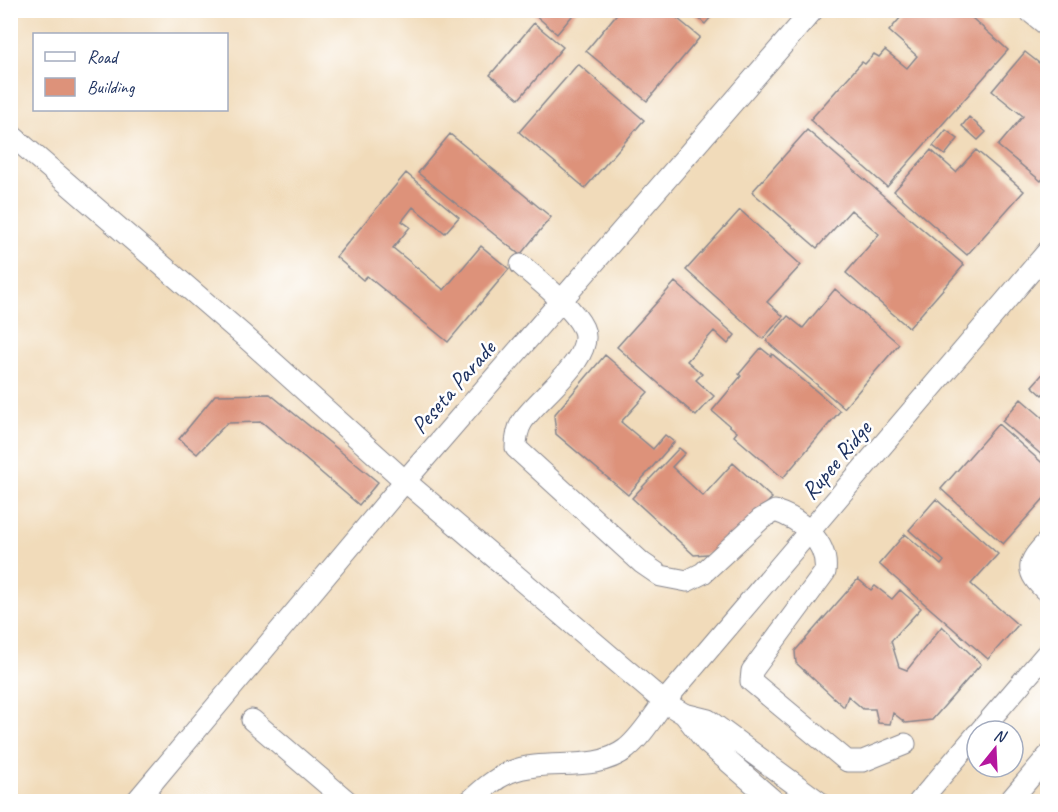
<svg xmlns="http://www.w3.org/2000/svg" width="1058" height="812" font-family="Caveat,sans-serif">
<rect width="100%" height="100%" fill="#fff"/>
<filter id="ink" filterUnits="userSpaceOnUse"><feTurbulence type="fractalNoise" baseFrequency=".0167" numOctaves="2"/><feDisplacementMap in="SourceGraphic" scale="12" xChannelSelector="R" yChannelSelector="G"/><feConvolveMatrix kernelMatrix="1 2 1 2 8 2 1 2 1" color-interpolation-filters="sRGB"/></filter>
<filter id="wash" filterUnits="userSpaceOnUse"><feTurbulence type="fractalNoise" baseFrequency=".008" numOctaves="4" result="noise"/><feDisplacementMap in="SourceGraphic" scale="24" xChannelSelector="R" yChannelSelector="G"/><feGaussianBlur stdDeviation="1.35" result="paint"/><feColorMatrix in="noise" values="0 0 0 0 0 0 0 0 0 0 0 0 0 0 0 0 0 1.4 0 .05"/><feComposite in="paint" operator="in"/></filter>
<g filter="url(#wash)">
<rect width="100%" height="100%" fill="#f1dbba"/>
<g id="blocks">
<!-- building -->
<path fill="#dd927a" d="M537,10H577L557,34L534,14Z
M620,10H667L700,37L647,101L586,51Z
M689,10H717L705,24Z
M907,10H963L1008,50L887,187L810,120L862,62L865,64L874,54L879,57L885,50L907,68L917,56L889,31Z
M534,23L563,47L519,99L490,75Z
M1025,52L1048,70V173L1041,181L998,146L1023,116L992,91Z
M578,64L644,120L585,188L519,132Z
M969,117L986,132L978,140L962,126Z
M807,130L964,265L909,328L846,273L879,234L851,210L817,248L752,192Z
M946,130L958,139L945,155L933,146Z
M450,134L551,217L520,255L418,173Z
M931,150L956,172L976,150L1024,191L967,255L894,191Z
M406,173L459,217L445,233L413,207L402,221L410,227L393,248L444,290L481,246L509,269L448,342L367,276L363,280L336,257Z
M740,210L801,265L767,302L783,316L763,339L686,270Z
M675,282L735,335L728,344L714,331L687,361L702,374L696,380L714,396L696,416L617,347Z
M835,289L899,344L844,408L766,341L788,316L803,328Z
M761,348L771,356L772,354L840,411L783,478L734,436L737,432L712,411L741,376L739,374Z
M605,355L648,392L621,422L653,449L665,435L674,442L628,495L556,434L554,415Z
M1048,368V389L1042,395L1032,386Z
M270,394L378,482L359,505L262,422L227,423L197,454L179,439L215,395Z
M1021,399L1043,418L1046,414L1048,415V452L1044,457L1002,421Z
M998,424L1048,468V494L1003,544L941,489Z
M679,448L685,453L672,467L703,496L733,463L772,498L720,553L694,555L632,498Z
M936,499L998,554L971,584L1018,625L988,659L879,564L905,534L941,565L944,561L909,530Z
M858,579L871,590L875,586L892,599L900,590L921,608L891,641L899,667L907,670L942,626L981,664L932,720L906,723L893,713L890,724L878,723L875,709H863L848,696L844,707L796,663L795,651Z"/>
</g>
</g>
<g filter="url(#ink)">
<use href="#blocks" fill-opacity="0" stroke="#86858c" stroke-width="1.5"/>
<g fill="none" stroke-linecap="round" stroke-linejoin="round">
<!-- minor casing -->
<g stroke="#86858c" stroke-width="23">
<path id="minor" d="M1028,10L1048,26
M10,134L243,335L405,481L664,702L684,714L708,720L819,802
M521,265C539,281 573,307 583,328C597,357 536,399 522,422C517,430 516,439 516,448L642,563L661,576L687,581L703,573L761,519L775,511C801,519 829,543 825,572L752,671L751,681L847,761H863L905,744
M1048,541C1026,564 1024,571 1048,593
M684,714L706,742L775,802
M252,720L348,802
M980,731L1048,652
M136,802L405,481L813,10
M469,802C482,790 494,779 510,772C547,757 593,774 626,749C641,737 653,717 664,702L1048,251
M919,802L977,734
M1009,802L1048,756"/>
</g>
<!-- minor -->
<use href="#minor" stroke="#fff" stroke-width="21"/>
</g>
</g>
<g text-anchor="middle" stroke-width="5" stroke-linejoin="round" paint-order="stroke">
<!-- street labels -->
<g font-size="24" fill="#1b2f5e" stroke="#fff">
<text transform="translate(453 387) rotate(-49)" y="8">Peseta Parade</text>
<text transform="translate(836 460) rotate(-50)" y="8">Rupee Ridge</text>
</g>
</g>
<!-- margin -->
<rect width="1058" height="812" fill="none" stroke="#fff" stroke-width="36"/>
<!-- legend -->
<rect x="33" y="33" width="195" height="78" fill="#ffffff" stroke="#a4acbf" stroke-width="1.5"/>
<rect x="45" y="52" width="30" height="9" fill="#ffffff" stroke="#a4acbf" stroke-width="1.5"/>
<text x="87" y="63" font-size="18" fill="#1b2f5e">Road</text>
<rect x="45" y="78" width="30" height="18" fill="#dd927a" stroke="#a4acbf" stroke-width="1.5"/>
<text x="87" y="93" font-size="18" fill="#1b2f5e">Building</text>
<!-- north arrow -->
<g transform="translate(995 749) rotate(18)"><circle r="28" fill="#ffffff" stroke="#a4acbf" stroke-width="1.5"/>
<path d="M0-4.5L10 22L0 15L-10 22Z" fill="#b5179e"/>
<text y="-9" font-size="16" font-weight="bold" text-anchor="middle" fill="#1b2f5e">N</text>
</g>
</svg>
